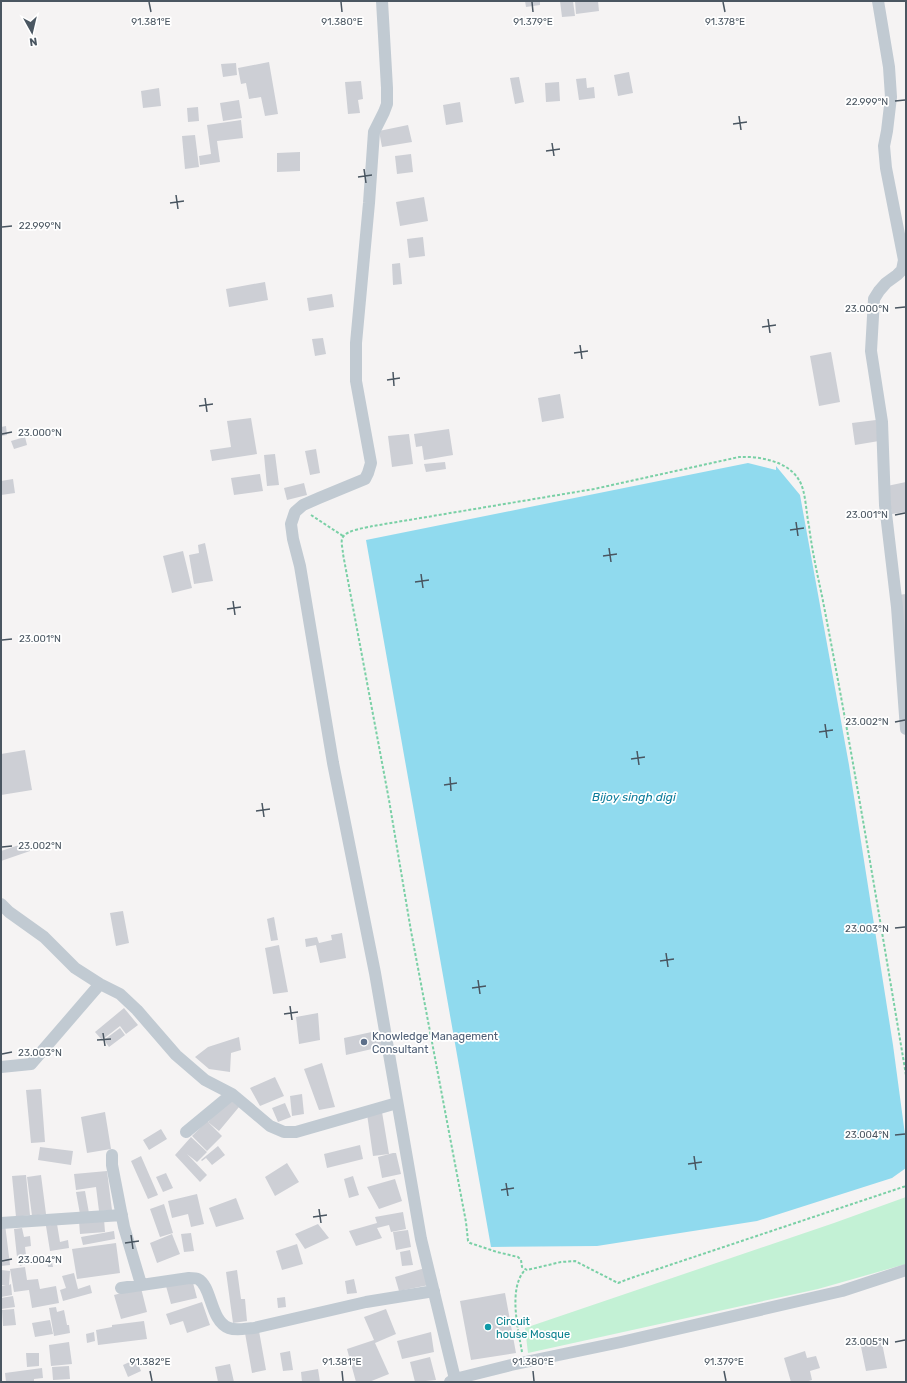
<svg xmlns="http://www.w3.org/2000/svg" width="907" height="1383" font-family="Rubik,sans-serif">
<rect width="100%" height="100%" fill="#f5f3f3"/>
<!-- green -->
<path fill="#c3f1d5" d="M906,1197V1264L818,1289L528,1353L525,1328L834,1223Z"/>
<!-- water -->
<path fill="#90daee" d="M748,463L776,470V466L800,495L849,765L893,1045L906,1142V1168L892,1178L757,1221L597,1246L491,1247L366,540Z"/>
<!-- building -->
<path fill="#cdcfd5" d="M525,1H540V5L526,7Z
M560,1H573L575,16L562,17Z
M575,1H598L599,11L576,14Z
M269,62L278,114L265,116L261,97L249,99L246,83L241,84L238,68Z
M236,63L237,75L223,77L221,64Z
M629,72L633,93L618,96L614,75Z
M519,77L524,102L515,104L510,78Z
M586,78L587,88L594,87L595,98L579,100L576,79Z
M361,81L363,99L358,100L360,113L348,114L345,82Z
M559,82L560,101L546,102L545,83Z
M159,88L161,106L143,108L141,91Z
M239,100L242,118L223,121L220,103Z
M460,102L463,122L446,125L443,105Z
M198,107L199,121L188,122L187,108Z
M241,120L243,138L217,141L220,162L200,165L199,156L211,154L207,125Z
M408,125L412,142L382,147L379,131Z
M195,135L199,167L185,169L182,136Z
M300,152V171L277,172V153Z
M411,154L413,172L397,174L395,156Z
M424,197L428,221L400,226L396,202Z
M423,237L425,256L409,258L407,239Z
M400,263L402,284L393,285L392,264Z
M265,282L268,300L229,307L226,289Z
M332,294L334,307L309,311L307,298Z
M323,338L326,354L315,356L312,339Z
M831,352L840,402L819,406L810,356Z
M560,394L564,418L542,422L538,398Z
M251,418L257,454L212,461L210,450L231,447L227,421Z
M876,420L879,441L855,445L852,423Z
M6,426L7,435L1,436V427Z
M449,429L453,455L424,460L422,446L416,447L414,434Z
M409,434L413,464L392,467L388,436Z
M25,437L27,445L14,449L11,441Z
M316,449L320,473L310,475L305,451Z
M275,454L279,485L267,486L264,455Z
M445,462L446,469L426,472L424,464Z
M260,474L263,491L234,495L231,478Z
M13,479L15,493L1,495V481Z
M906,482V512L892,514L887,486Z
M304,483L307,495L287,500L284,488Z
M205,543L213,581L194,584L189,555L199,553L198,545Z
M183,551L192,588L172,593L163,556Z
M906,594V637H902L898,595Z
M25,750L32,790L1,795V754Z
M28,842L30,851L1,861V851Z
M123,911L129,943L116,946L110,913Z
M274,917L278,940L271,941L267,919Z
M342,933L346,958L320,963L316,945L306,947L305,939L317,937L319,943L332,940L331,935Z
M279,945L288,992L273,994L265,948Z
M124,1008L138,1025L126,1034L120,1026L102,1040L95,1032Z
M318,1013L320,1040L299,1044L296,1017Z
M120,1028L125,1035L109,1047L104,1040Z
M381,1030L385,1046L346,1055L344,1038Z
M239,1037L241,1050L231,1053L230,1072L209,1069L195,1057L208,1047Z
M322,1063L335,1107L319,1110L304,1069Z
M275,1077L284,1096L260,1106L250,1088Z
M41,1089L45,1142L31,1143L26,1090Z
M302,1094L304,1114L292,1116L290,1096Z
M228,1098L239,1107L219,1131L208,1122Z
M285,1103L291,1117L278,1122L272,1108Z
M105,1112L111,1149L87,1153L81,1117Z
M382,1112L389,1154L373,1156L367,1114Z
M207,1121L222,1136L207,1151L192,1136Z
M161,1129L167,1139L149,1150L143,1140Z
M191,1137L207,1152L197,1162L187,1154L207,1175L200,1182L175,1155Z
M360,1145L363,1159L327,1168L324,1154Z
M218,1146L225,1155L212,1165L206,1158L202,1161L201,1160Z
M40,1147L73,1151L71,1165L38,1160Z
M393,1153H396L401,1174L382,1178L378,1157Z
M141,1156L158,1195L148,1199L131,1161Z
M287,1163L299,1182L275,1196L265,1177Z
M107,1171L112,1210L99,1211L96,1187L76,1190L74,1174Z
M166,1173L173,1188L163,1192L156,1177Z
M26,1175L30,1215L16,1217L12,1176Z
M41,1175L46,1214L32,1216L27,1177Z
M353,1176L359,1195L349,1198L344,1179Z
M395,1179L402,1201L379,1209L367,1187Z
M85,1191L89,1213L80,1214L76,1192Z
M197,1194L204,1224L191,1227L188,1214L172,1218L168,1201Z
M236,1198L244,1219L216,1227L209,1208Z
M164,1204L173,1233L160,1237L150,1209Z
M403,1212L406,1229L391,1232L389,1225L377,1228L382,1238L356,1246L349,1231L377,1223L375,1217Z
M104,1219L105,1232L80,1234L79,1221Z
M1,1224H5L10,1265L1,1266Z
M57,1224L60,1242L68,1240L69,1248L50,1251L46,1226Z
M318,1224L329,1238L305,1249L295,1234Z
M22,1228L24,1237L30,1236L31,1246L25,1247L26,1255L17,1257L14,1229Z
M408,1230L411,1247L396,1250L393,1232Z
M114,1231L115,1239L83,1245L81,1237Z
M191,1233L194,1251L184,1252L181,1234Z
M172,1234L180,1254L157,1263L150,1243Z
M116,1243L120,1273L77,1279L72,1249Z
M297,1244L303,1264L282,1270L276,1251Z
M410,1250L413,1265L402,1266L400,1252Z
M29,1255L31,1262L20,1266L18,1259Z
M51,1257L53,1267H48L47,1258Z
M25,1267L27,1280L38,1279L40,1289L56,1286L59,1303L32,1308L29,1290L14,1292L10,1269Z
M425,1268L429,1285L399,1291L395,1277Z
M1,1270L10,1271L9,1285L11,1284L12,1295L1,1297V1286L6,1285H1Z
M237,1270L241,1299H245L247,1321L233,1323L226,1272Z
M74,1273L78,1289L90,1285L92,1293L63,1301L60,1290L66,1288L62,1276Z
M192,1279L197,1298L171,1304L166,1286Z
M354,1279L357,1293L347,1294L345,1281Z
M141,1288L147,1312L121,1319L114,1295Z
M505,1293L516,1353L471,1360L460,1301Z
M13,1296L15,1307L1,1309V1298Z
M285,1297L286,1307L278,1308L277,1298Z
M202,1302L210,1325L187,1333L183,1321L170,1325L166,1314Z
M56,1307L57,1312L64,1310L67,1325H69L70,1333L54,1336L49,1308Z
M14,1309L16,1325L3,1326L2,1310Z
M386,1309L396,1334L375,1343L389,1374L369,1382H356L347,1349L374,1340L364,1317Z
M50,1320L53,1334L35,1337L32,1323Z
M144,1321L147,1339L98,1345L96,1330L112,1327V1325Z
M259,1331L266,1370L252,1373L245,1333Z
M94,1332L95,1341L87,1343L86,1334Z
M431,1332L434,1352L402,1359L397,1341Z
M881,1338L887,1368L866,1371L860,1342Z
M69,1342L72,1364L51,1366L49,1345Z
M290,1351L293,1370L283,1371L280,1353Z
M805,1351L807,1358L816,1356L820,1368L810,1371L812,1380L805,1382H791L784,1358Z
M26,1353H39V1366L27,1367Z
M430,1357L436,1380L415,1382L410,1362Z
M136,1359L141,1371L128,1377L123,1365Z
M230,1364L234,1382H218L215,1367Z
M69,1366L70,1379L53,1380L52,1367Z
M42,1368L43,1378L34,1379V1382H6L5,1373Z
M318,1369L320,1382H302L301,1372Z"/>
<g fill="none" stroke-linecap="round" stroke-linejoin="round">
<!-- path -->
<path stroke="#7ad0a6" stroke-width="2" stroke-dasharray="3 2" stroke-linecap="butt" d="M311,515L343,536
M906,1075C879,915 853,755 822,596C817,573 812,550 809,526C806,513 806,491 799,480C788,461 759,456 739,457L594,489L373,526C365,528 347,530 343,537C340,541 343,549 343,554L389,800L411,931L466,1222L468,1241L470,1243L497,1252L518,1257L521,1260L522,1267L527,1270L561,1262L575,1261L618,1283L631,1278L906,1186
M522,1352C518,1329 508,1288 525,1270"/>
<!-- minor -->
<path stroke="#c1cad2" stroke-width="12" d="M382,1L387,88V104L384,112L374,132L369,203L356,343V381L371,463L368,473L365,479L319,498L303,505L295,512L291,524L293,539L300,566L333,763L375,973L421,1239L455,1379
M878,1L889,67L891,97L887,131L884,146L886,168L904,260L902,270L897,275L886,283L879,291L874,299L871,351L882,422L885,505L897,607L906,729
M1,904L9,912L44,937L75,968L100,984L120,994L137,1010L176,1055L205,1080L232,1094L270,1126L284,1132H296L397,1103
M1,1067L31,1064L100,984
M186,1132L232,1094
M112,1155V1165L124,1227L141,1284
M1,1223L122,1215
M121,1288L189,1278C192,1278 196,1278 198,1279C212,1286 210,1321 229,1328C237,1331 247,1328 254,1328L366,1302L434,1291
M450,1382L455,1379L511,1365L621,1342L842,1291L906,1270"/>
</g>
<!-- ticks -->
<path fill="none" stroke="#4a5661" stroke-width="1.5" d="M149,2L151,12M341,2L342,12M532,2L533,12M723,2L725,12M895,101L905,100M739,116L741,130M733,124L747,122M552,143L554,156M546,151L560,149M364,169L366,183M358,177L372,175M176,195L178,209M170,203L184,201M2,227L12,226M895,308L905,307M768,319L770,333M762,327L776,325M580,345L582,359M574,353L588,351M393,372L394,386M387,380L400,378M205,398L207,412M199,406L213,404M2,434L12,432M895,515L905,513M796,522L798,536M790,530L804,528M609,548L611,562M603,556L617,554M421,574L423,588M415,582L429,580M233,601L235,615M227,609L241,607M2,640L12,639M895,722L905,720M825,724L827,738M819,732L833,730M637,751L639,765M631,759L645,757M450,777L451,791M444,785L457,783M262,803L264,817M256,811L270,809M2,847L12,846M895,928L905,927M666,953L668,967M660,961L674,959M478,980L480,994M472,988L486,986M290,1006L292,1020M284,1014L298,1012M103,1033L105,1046M97,1040L111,1039M2,1054L12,1052M895,1135L905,1134M694,1156L696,1170M688,1164L702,1162M506,1183L508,1196M501,1190L514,1188M319,1209L321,1223M313,1217L327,1215M131,1235L133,1249M125,1243L139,1241M2,1261L12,1259M895,1342L905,1340M150,1371L152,1381M342,1371L343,1381M533,1371L534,1381M724,1371L726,1381"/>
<!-- markers -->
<circle fill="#5c6f8a" stroke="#fff" stroke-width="1.5" cx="364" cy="1042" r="4"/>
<circle fill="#0f9aa8" stroke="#fff" stroke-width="1.5" cx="488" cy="1327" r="4"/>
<g text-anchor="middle" stroke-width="3.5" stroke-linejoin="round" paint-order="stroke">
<!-- service labels -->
<g font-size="11" fill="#4e5e75" stroke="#fff" text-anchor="start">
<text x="372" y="1040">Knowledge Management<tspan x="372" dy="13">Consultant</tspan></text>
</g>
<!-- culture labels -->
<g font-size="11" fill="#0d838f" stroke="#fff" text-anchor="start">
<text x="496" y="1325">Circuit<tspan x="496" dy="13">house Mosque</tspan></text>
</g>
<!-- water labels -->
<g font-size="12" font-style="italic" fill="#0c7c9b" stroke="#fff">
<text x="634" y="801">Bijoy singh digi</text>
</g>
</g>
<g font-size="10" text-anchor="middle" fill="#4a5661" stroke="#fff" stroke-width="3.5" stroke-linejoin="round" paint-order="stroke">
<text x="151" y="25">91.381°E</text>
<text x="342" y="25">91.380°E</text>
<text x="533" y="25">91.379°E</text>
<text x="725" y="25">91.378°E</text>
<text x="867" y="105">22.999°N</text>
<text x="40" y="229">22.999°N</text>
<text x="867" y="312">23.000°N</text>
<text x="40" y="436">23.000°N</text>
<text x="867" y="518">23.001°N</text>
<text x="40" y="642">23.001°N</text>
<text x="867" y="725">23.002°N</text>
<text x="40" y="849">23.002°N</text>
<text x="867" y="932">23.003°N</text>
<text x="40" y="1056">23.003°N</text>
<text x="867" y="1138">23.004°N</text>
<text x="40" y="1263">23.004°N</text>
<text x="867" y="1345">23.005°N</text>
<text x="150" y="1365">91.382°E</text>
<text x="342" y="1365">91.381°E</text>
<text x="533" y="1365">91.380°E</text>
<text x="724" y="1365">91.379°E</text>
</g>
<!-- border -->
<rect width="907" height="1383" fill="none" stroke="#4a5661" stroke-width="4"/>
<!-- north arrow -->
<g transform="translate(32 32) rotate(172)" stroke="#ffffff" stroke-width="3" paint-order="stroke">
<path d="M0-3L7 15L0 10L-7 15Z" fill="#4a5661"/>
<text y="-6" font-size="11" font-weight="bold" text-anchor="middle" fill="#4a5661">N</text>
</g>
</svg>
